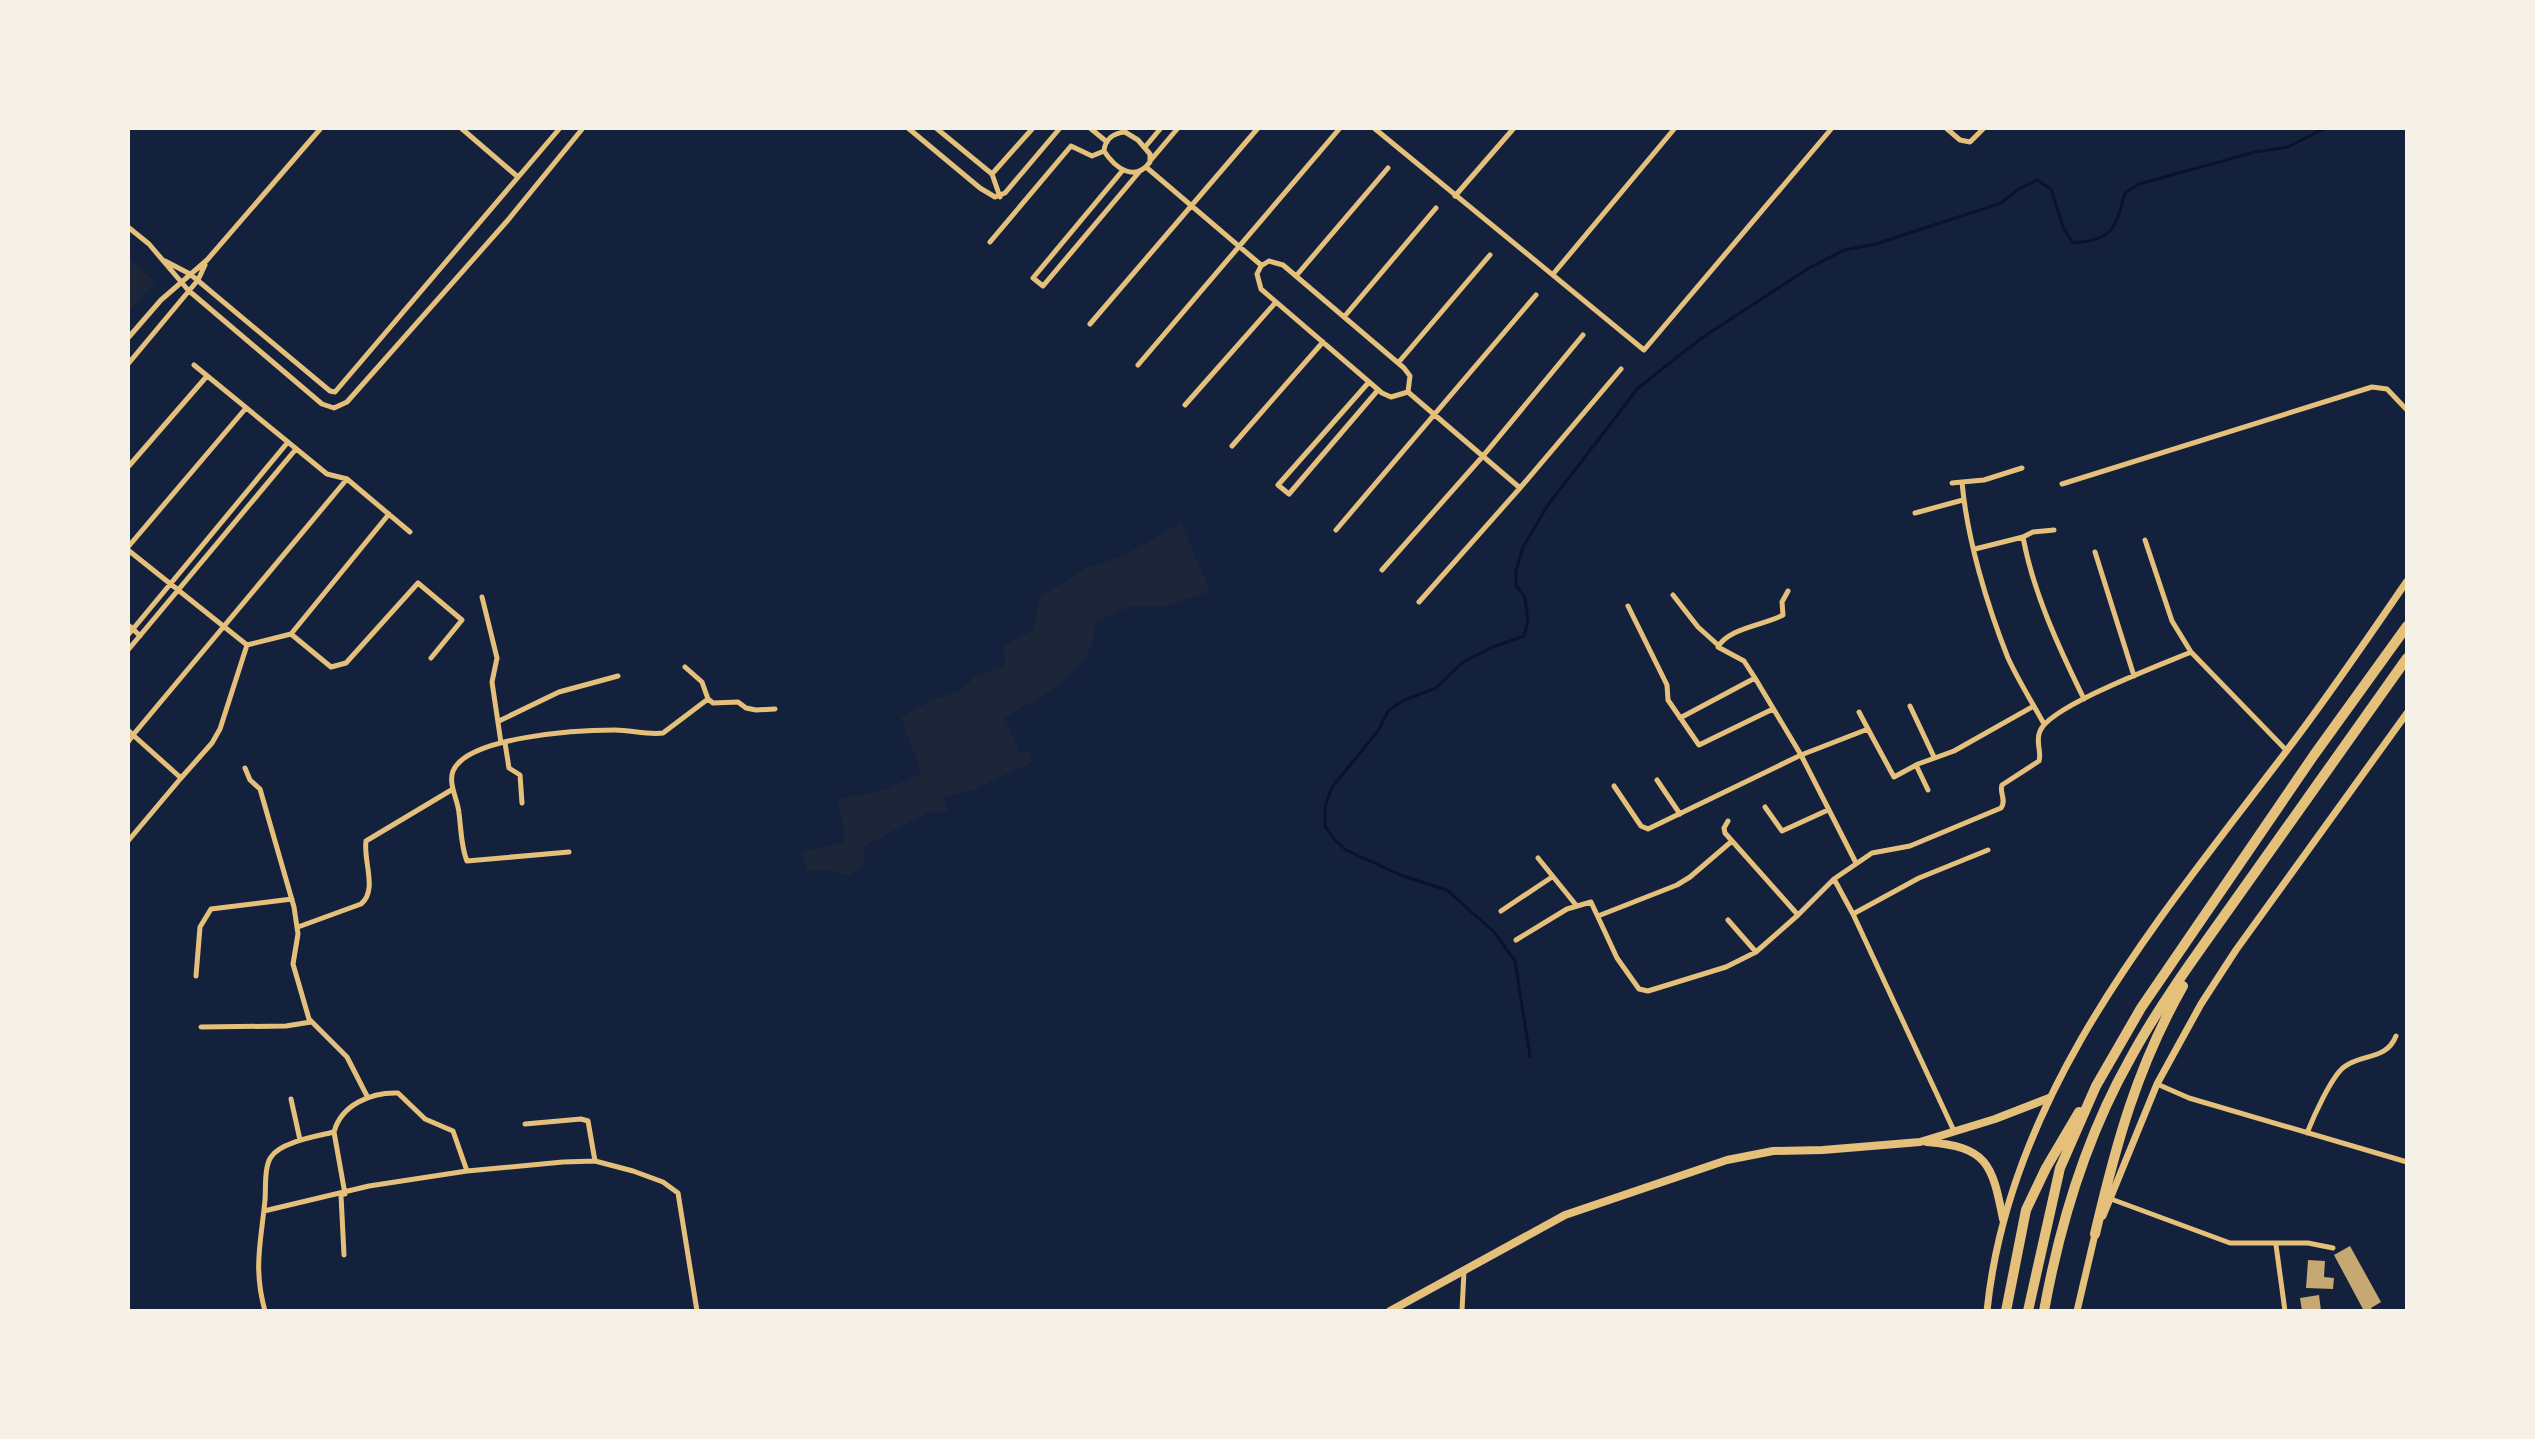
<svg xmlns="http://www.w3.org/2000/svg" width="2535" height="1439" font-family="'Roboto Condensed',sans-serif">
<rect width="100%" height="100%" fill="#14213d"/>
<!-- green -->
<path fill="#1d2539" d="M128,258L155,282L128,313Z
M1181,523L1210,591L1169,605L1129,607L1095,622C1094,630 1094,639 1091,646C1077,681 1034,699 1005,718L1019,752H1029L1033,762L974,789L943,797L948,811L928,812L863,847L866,857L858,871L848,876L831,871H808L801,853L843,842L845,829L837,800L887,789L921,773L901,717L931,701L963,689L973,678L1006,665L1002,647L1033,630L1040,597L1084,569L1127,554Z"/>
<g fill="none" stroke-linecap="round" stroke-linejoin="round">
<!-- stream -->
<path stroke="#0b132b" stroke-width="3" d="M1530,1056L1515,961L1494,932L1447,890L1403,876L1346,850L1334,839L1325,826V807L1332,787L1378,731L1388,711L1402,701L1436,688L1463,662L1493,647L1524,636L1528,622L1525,597L1516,585V571L1523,547L1548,505L1638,388L1703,337L1809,268L1844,250L1876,244L2001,203L2019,189L2037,180L2051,189L2063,227L2073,243C2114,240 2115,228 2125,193L2139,184L2255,152L2288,147L2325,128"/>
</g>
<!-- building -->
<path fill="#c6a872" d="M2350,1246L2381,1302L2371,1308L2373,1311H2364L2334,1255Z
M2308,1260L2325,1261L2324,1277L2334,1278L2333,1289L2306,1288Z
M2319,1295L2321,1311H2302L2300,1298Z"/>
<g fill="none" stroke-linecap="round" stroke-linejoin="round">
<!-- minor -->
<path stroke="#e5c07b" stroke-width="5" d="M461,128L518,177
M908,128L980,188L995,197L1005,193L1060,128
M936,128L992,174L1033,128
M1090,128L1107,142
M1374,128L1644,350L1832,128
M1946,128L1960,140L1970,142L1984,128
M1125,132L1138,140L1150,154V162C1135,183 1115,168 1104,151C1105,139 1114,133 1125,132Z
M1145,147L1161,128
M1150,161L1178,128
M1146,167L1261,265
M1123,170L1033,278L1043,286L1140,171
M992,174L1000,197
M1455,196L1514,128
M128,227L149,244L188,290L322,404L334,408L347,402L508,220L583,128
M990,242L1071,146L1092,156L1104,151
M165,261L190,274L330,391L335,392L560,128
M1269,261L1283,265L1404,368L1410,376L1408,392L1391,397L1382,393L1261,289L1257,274L1261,266Z
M1554,273L1675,128
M1296,276L1388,168
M1344,317L1436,208
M1090,324L1258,128
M128,338L161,300L207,260L321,128
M1398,363L1490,255
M128,364L198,280L205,265
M194,365L327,474L347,479L410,532
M1138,365L1340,128
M1369,382L1278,485L1289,494L1378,390
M1408,392L1520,488
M1185,405L1276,302
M1232,446L1323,342
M128,467L207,376
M2022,468L1984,480L1962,482C1967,539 1987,605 2008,658C2018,680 2032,702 2044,724
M1952,483L1962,482
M2062,484L2372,387L2387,389L2407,410
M1915,513L1963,500
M1336,530L1536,295
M2054,530L2033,532L2023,537C2033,592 2059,648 2084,699
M2145,540L2172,621L2191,652
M128,547L246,408
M1975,549L2023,537
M128,550L247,645L291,634L389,514
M2095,552L2134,676
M1382,570L1483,456L1583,335
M1788,591L1782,602L1783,615C1765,625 1728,628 1718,647L1744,661L1755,678L1801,755L1856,863
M1673,595L1698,627L1718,645
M482,597L497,658L492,682L501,743
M1419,602L1520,488L1621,369
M1628,606L1667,685L1668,700L1699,745L1773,709
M128,625L133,629L288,442
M291,634L331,667L346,663L418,583L462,620L431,658
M128,635L133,629L140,636
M128,650L296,449
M685,667L702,682L708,699
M708,699L713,703L738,702L746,708L756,710L775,709
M1910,706L1934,757
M1859,712L1868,729
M1680,718L1755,678
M499,721L559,692L618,676
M128,730L133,735L347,479
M128,742L133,735L181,778L212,743L220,729L247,645
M505,743L509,768L520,775L522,803
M1916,765L1928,790
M245,768L250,780L260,789L294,907L298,934L293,964L309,1019L347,1057L367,1096
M1657,780L1680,814
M1614,786L1641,826L1648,829L1801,755L1868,729L1894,777L1918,764L1954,751L2034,706
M1765,807L1782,831L1828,810
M1728,821L1724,828L1725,833L1798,915
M128,841L181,778
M569,852L467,861C461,847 461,828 459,813C458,800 448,784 453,771C468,736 581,730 615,730C631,730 647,735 663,733L708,699
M1538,858L1576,905
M1834,879L1853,914L1954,1131
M1501,911L1552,877
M1853,914L1919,878L1988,850
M1598,916L1677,885L1690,877L1732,841
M1728,920L1756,952
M298,927L361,904C378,890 363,861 366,841L453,789
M1516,940L1567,909L1591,902L1617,958L1639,989L1648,991L1726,967L1756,952L1798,915L1834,879L1872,853L1910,846L2001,808C2007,800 1999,793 2002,785L2039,761C2042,751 2035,742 2040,731C2050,706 2163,664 2191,652L2287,751
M196,976L200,927L211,909L292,899
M201,1027L286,1026L311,1022
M2157,1084L2189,1098L2407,1162
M291,1099L300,1140
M525,1124L581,1119L588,1121L595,1161
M334,1132L345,1194
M2307,1133C2313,1118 2331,1077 2344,1067C2362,1053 2386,1061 2396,1036
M341,1195L344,1255
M2111,1199L2230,1243H2308L2333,1248
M264,1211L369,1186L467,1171L563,1162L595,1161L633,1171L663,1182L678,1193L697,1311
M2276,1245L2285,1311
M265,1311C253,1268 261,1242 265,1200C266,1188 264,1167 271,1157C280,1142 318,1136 334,1132C341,1105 371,1092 398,1093L425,1119L453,1131L467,1171
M1462,1311L1464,1271"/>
<!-- tertiary -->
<path stroke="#e5c07b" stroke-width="7" d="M2103,1216L2157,1084L2201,1004L2236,950L2407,713
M1987,1311C2009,1092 2160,918 2288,749C2330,694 2368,638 2407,581
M2077,1311L2096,1230"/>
<!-- secondary -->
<path stroke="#e5c07b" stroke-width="8" d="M1927,1142C1987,1147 1992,1163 2003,1219
M1390,1311L1565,1215L1727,1160L1773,1151L1823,1150L1920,1142L1995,1119L2049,1098"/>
<!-- motorway -->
<path stroke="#e5c07b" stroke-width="10" d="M2095,1234C2116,1144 2137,1067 2183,986
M2006,1311L2026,1210L2046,1168L2079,1112
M2028,1311L2060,1168L2096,1086L2141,1008L2314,755L2407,626
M2044,1311C2060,1223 2086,1137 2130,1059C2162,1000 2203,946 2241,892C2296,814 2352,736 2407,658"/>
</g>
<!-- border -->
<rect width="2535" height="1439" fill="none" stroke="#f6f1e7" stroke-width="260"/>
</svg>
